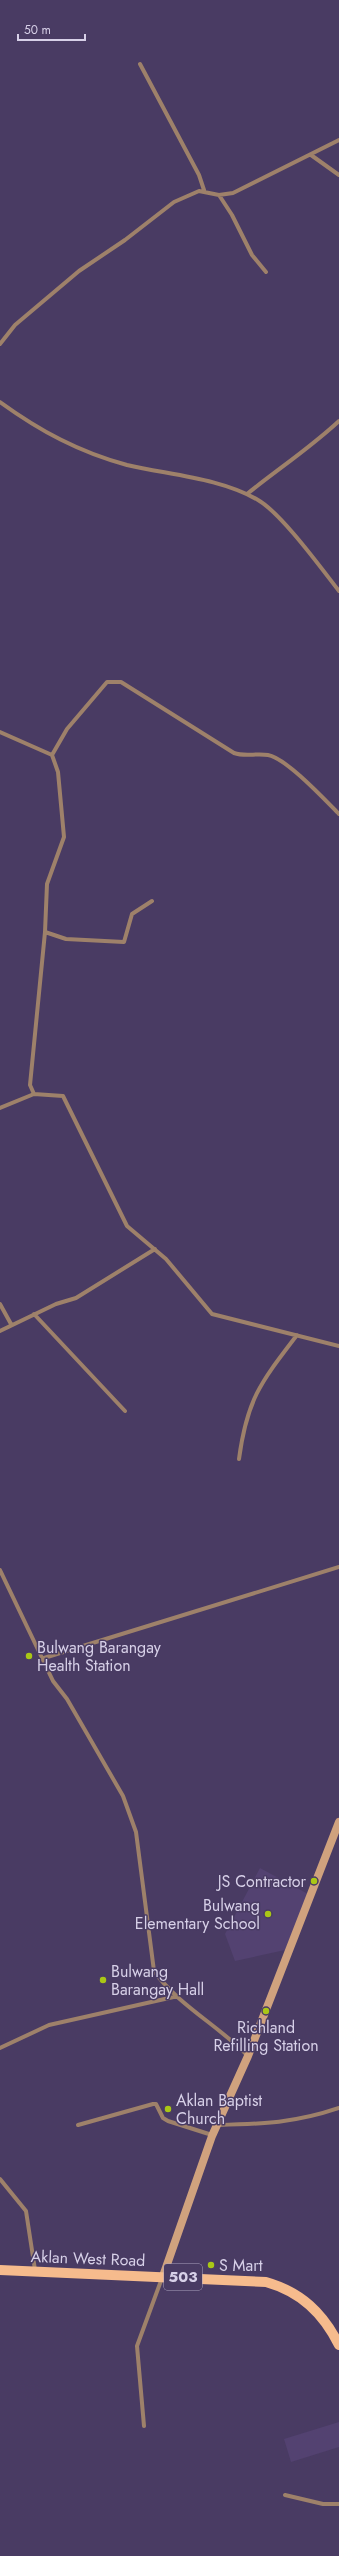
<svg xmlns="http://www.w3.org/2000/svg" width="339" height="2556" font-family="Jost,sans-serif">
<rect width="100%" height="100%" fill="#493b63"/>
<!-- built -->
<path fill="#534271" d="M260,1868L308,1894L285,1950L235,1961L225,1934Z
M339,2422V2447L291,2462L284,2439Z"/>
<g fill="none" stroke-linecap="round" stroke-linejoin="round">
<!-- street -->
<path stroke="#9e816a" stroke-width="4" d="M140,64L199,175L204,190
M311,155L339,175
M219,195L232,215L252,255L266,272
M0,344L15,325L79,271L125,240L174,202L199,191L219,195L233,193L339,140
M0,402C40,431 79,452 127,465C170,475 220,478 258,500C281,513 321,568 339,591
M247,494C278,469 310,448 339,421
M0,732L52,755L58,772L64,837L47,884L45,932L30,1085L34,1094L63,1096L127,1226L166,1259L212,1314L339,1346
M52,755L67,729L107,682H121L234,753C245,757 256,753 268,755C286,758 325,800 339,814
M45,932L66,939L124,942L132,914L152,901
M0,1108L34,1094
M0,1304L11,1324
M34,1314L125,1411
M0,1331L56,1304L76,1298L155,1249
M239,1459C247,1399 261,1382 297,1335
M0,1570L53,1681L67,1699L123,1796L136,1832L154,1971C178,2005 219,2026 248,2056
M44,1658L339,1567
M0,2048L49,2025L178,1996
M78,2125L153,2104H156L163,2118L168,2121L212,2135
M218,2125C263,2124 295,2123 339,2108
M0,2179L26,2211L35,2270
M144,2426L137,2346L162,2278
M285,2495L323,2504H339"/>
<!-- secondary -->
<path stroke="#d0a27e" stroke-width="8" d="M163,2276L212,2136L248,2056L339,1822"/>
<!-- primary -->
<path stroke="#f6bb8d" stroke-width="10" d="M0,2270L266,2282C301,2292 323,2313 339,2345"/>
</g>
<!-- markers -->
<g fill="#aac716" stroke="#493b63" stroke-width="1.5">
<circle cx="29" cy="1656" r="4"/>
<circle cx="314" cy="1881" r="4"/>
<circle cx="268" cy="1914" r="4"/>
<circle cx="103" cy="1980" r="4"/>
<circle cx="266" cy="2011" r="4"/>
<circle cx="168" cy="2109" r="4"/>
<circle cx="211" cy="2265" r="4"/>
</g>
<g text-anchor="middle" stroke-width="3" stroke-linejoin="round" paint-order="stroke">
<!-- shield labels -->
<rect fill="#493b63" stroke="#aca3c0" stroke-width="1" x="164" y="2264" width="38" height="26" rx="3"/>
<g font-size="15" font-weight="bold" fill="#d7d0e8">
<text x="183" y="2282">503</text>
</g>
<!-- poi labels -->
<g font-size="16" fill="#d7d0e8" stroke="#493b63" text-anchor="start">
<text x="37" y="1653">Bulwang Barangay<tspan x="37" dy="18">Health Station</tspan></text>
<text x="306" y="1887" text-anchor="end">JS Contractor</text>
<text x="260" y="1911" text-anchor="end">Bulwang<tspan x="260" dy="18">Elementary School</tspan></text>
<text x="111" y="1977">Bulwang<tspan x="111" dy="18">Barangay Hall</tspan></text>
<text x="266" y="2033" text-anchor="middle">Richland<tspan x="266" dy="18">Refilling Station</tspan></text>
<text x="176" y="2106">Aklan Baptist<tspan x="176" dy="18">Church</tspan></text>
<text x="219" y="2271">S Mart</text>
</g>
<!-- street labels -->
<g font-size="16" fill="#d7d0e8" stroke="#493b63">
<text transform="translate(88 2258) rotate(2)" y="6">Aklan West Road</text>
</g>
</g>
<!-- scale -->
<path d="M18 34v6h67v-6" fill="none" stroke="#d7d0e8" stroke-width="2"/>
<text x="24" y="34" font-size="12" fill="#d7d0e8" stroke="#493b63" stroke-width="3" paint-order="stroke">50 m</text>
</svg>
